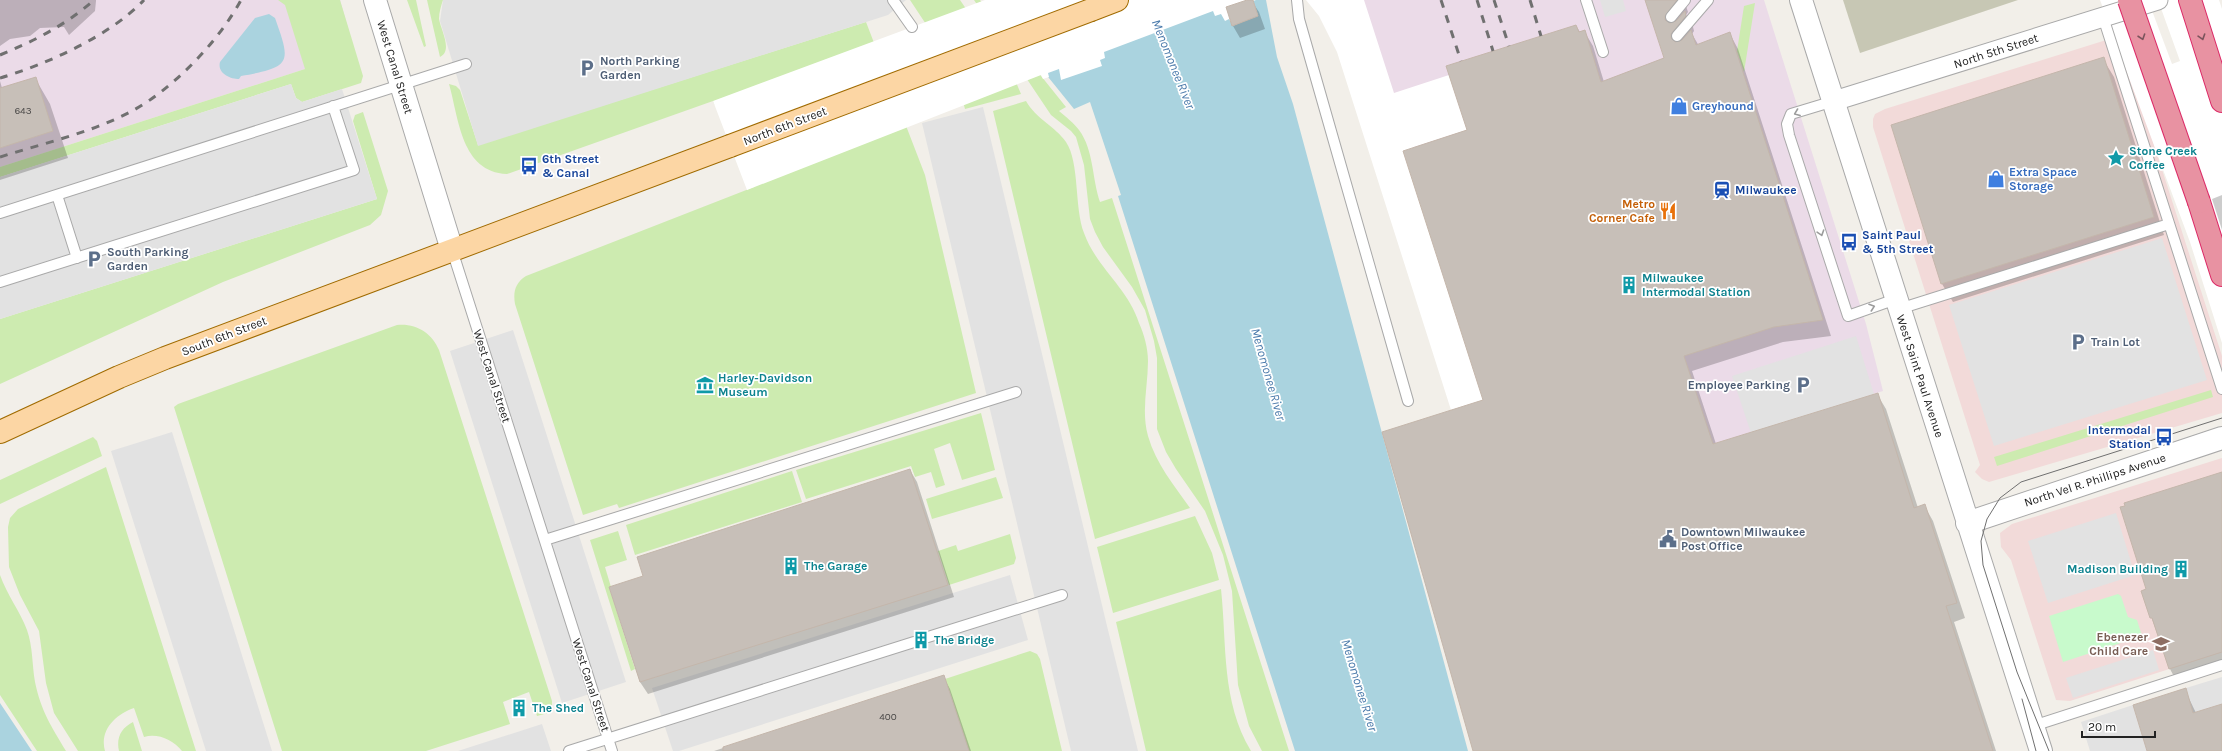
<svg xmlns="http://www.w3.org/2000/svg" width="2222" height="751" font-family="Karla,sans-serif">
<rect width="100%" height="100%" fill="#f2efe9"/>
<!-- commercial -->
<path fill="#f2dad9" d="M2119,36L2222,356V413L1989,482L1982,479L1975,472L1980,465L1873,127V119L1875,114L1885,109Z
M2222,458V652L2070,701L2056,700L2011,560L2001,547L2000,533L2012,524Z"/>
<!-- industrial -->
<path fill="#ebdbe8" d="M0,0H340L355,53L0,167Z
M1353,0H1764L1866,324L1883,391L1713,444L1483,400Z"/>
<!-- construction -->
<path fill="#c7c7b4" d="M1843,0H2018L1860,53Z"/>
<!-- grass -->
<path fill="#cdebb0" d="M278,0H340L363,76L361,83L302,102L296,98L291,84L0,177V167L305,69L285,5Z
M407,0H416L426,46L424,47Z
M427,0H443C441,6 439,12 439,19C441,30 453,51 440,57Z
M910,0H960L1015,80L1021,94L965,109L953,65Z
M974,0H980L1066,107L1059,111C1066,117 1074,123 1079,130C1094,150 1092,179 1100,202L1112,198L1289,751H1262L1249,726L1238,685L1232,591L1223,555L1205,511L1176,469L1166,452L1157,429V358L1154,341L1145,310L1132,287L1103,247L1095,232L1090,219L1084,165L1076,137L1071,131L1051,115Z
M1755,3L1744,72L1737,51L1744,6Z
M866,22L925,175L976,393L619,508L617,504L583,515L515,304C513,292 515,283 526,276L754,187L713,101L507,174C461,172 459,119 449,84L456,86L460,90L478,145Z
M1026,101C1036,119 1055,126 1066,142C1080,163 1074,207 1084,233C1096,267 1128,288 1139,323C1144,334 1148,348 1148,361C1148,386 1141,411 1148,436C1156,464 1174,485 1190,508L1095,539L993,111Z
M363,112L388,191L381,215L370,225L223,282L0,384V319L377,199L353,121L355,115Z
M397,325C416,323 432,333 439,350L552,701V708L548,713L537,716L529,692L503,702L510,724L426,751H282L174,407L178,404Z
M2211,390L2213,397L1997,466L1994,457Z
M981,413L995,470L962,480L950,443L934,449L945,485L936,488L931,472L915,477L911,466L806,499L796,470Z
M93,437L97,441L102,456L0,504V480Z
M106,467L196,751H182C173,740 158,733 144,737L134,708C116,714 99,730 105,751H78L54,713L46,683L39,631L20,595L9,567L8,527L10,518L18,509Z
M792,471L802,502L635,555L626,525Z
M996,477L1003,498L932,519L926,499Z
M1195,516L1212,553L1219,580L1113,613L1097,547Z
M618,531L627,560L605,567L611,587H609L635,669L631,671L590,540Z
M1010,534L1016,558L1014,564L949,585L938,551L956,545L958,551Z
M0,575C7,595 20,611 27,630C33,647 32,665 35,682C41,711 51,726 66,751H37L0,695Z
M1221,589C1227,645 1221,701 1251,751H1146L1116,622Z
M1030,651L1037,654L1040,659L1062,751H969L945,679Z
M133,722L142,751H119C116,738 121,728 133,722Z"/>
<!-- park -->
<path fill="#c8facc" d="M2118,594L2121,596L2128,617L2137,620L2142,636L2063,662L2049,616Z"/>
<!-- parking -->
<path fill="#e2e2e2" d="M443,0H906L888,15L478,146L440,21Z
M1600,0H1623L1626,11L1605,17Z
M291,84L296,98L302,102L342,89L377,199L0,319V177Z
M983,107L1107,626L1138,751H1071L922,123Z
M2162,238L2207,380L1994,446L1949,305Z
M513,330L626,682L562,703L450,351Z
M1856,336L1874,394L1751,433L1732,376Z
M172,432L272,751H206L111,451Z
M2116,513L2135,575L2048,603L2028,541Z
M1010,575L1028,640L679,751H673L652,688Z
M2153,650L2159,670L2073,698L2066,678Z
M2222,677V704L2193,713L2186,688Z
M2133,705L2147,751H2090L2081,722Z
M542,724L551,751H458Z"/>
<!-- water -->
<path fill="#aad3df" d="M986,0H1266L1277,57L1293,104L1468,751H1295L1118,196L1121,195L1090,102L1074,109Z
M269,14L275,18C291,63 292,67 241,76L239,79C230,79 217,73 220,62L255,18Z
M0,703L32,751H0Z"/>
<!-- pier -->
<path fill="#fff" d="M985,0H1256L1253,1L1258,15L1233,26L1229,19L1225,21L1221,14L1215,16L1213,11L1104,52L1105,58L1100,60L1102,66L1061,80L1059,69L1048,73L1049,77L1043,79L1041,75L747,190L713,101Z
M1306,0H1364L1394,93L1449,75L1467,130L1414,147V151L1492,397L1451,410L1337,52L1319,16Z
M2100,0H2148L2172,64L2180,61L2158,0H2219L2222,9V343L2190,242Z"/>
<!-- shadow -->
<path fill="#0003" d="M0,0H96V1L95,11L69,35L64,27L40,28L30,36L10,39L0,46Z
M1251,0L1259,12L1265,29L1240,38L1233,26Z
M1646,0H1684L1688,12L1686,15L1693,27L1694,31L1692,34L1699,46L1730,34L1738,49L1831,336L1783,342L1692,371L1716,444L1877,394L1886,409L1918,508L1924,505L1933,521L1965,618L1954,622L1996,751H1474L1484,401L1468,131L1576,26L1580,32L1584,31L1593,46L1604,82L1665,58Z
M2103,59L2114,77L2164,235L1953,302L1942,284Z
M35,78L50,104L68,158L0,180V81L2,88Z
M2222,195V230L2212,199Z
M910,470L917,482L954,597L648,694L640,682L610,588L645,577Z
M2222,473V670L2178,684L2170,669L2142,591L2147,590Z
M943,676L950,689L971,751H714Z
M2185,690L2196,713L2222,705V751H2148Z"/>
<!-- building -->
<path fill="#c7bfb8" stroke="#c4b6ab" d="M1247,0H1253L1258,16L1232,26L1226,7Z
M1645,0H1677L1665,16V20L1670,23L1676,21L1685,11L1686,16L1671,34V38L1675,42L1682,40L1691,30L1696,45L1730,32L1823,320L1774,327L1684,356L1713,444L1878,393L1914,508L1925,504L1957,603L1946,606L1993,751H1473L1382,432L1483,400L1403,151L1467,130L1446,66L1576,25L1579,32L1585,30L1601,82L1664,58Z
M2104,57L2154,217L1941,284L1891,125Z
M36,77L53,131L0,148V88Z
M910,469L948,585L640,682L609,587L643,576L637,557Z
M2222,472V652L2169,669L2152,618H2150L2141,591L2146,589L2120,507L2125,506L2124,503Z
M944,675L969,751H723V747Z
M2186,688L2193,713L2222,704V751H2147L2133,705Z"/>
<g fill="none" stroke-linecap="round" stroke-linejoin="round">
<!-- service casing -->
<g stroke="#a9a9a9" stroke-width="12">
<path id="service" d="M893,0L912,27
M1297,0L1299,19L1408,401
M1586,0L1603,52
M1671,17L1685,0
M2103,17L2222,389
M1677,36L1708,0
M1834,101L1791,114L1787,124L1789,135L1848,316L1896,299
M57,195L77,258
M0,213L466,64
M452,250L612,751
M0,282L354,170L333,106
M1899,309L2169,224
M545,540L1016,392
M928,637L1062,595
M2033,726L2222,665
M569,751L914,642"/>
</g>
<!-- minor casing -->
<g stroke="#a9a9a9" stroke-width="21">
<path id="minor" d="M1834,101L2158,0"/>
</g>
<!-- tertiary casing -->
<g stroke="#a9a9a9" stroke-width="24">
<path id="tertiary" d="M375,0L452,250
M1801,0L2041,751
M1967,523L2222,438"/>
</g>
<!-- primary casing -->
<g stroke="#a06b00" stroke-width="24">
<path id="primary" d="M1091,10L1117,0
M0,432L119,377L165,358L730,146"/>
</g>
<!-- motorway casing -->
<g stroke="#dc2a67" stroke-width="24">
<path id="motorway" d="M2190,0L2222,101
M2199,202L2222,275"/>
</g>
<!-- service -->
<use href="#service" stroke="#fff" stroke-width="10"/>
<!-- minor -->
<use href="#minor" stroke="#fff" stroke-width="19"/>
<!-- tertiary -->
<use href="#tertiary" stroke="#fff" stroke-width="22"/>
<!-- primary -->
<use href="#primary" stroke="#fcd6a4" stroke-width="22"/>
<!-- motorway -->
<use href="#motorway" stroke="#e892a2" stroke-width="22"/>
<!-- tram -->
<path stroke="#707070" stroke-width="1" d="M2022,699L2036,751
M2049,751L2017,672L1983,565L1981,541L1987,519L2000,498L2021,482L2222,418"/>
<!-- rail -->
<path stroke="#707070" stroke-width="3" stroke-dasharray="8 8" stroke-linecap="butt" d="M1441,0L1461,61
M1477,0L1493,51
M1494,0L1509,46
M1530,0L1541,36
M0,55C34,41 66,25 94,0
M0,78C47,64 110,36 144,0
M0,157C44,143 91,133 132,111C173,89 219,41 241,0"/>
<!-- primary-bridge casing -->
<g stroke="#a06b00" stroke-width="24" stroke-linecap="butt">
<path id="primary-bridge" d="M730,146L1091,10"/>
</g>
<!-- motorway-bridge casing -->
<g stroke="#dc2a67" stroke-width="24" stroke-linecap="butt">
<path id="motorway-bridge" d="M2129,0L2199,202"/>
</g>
<!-- primary-bridge -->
<use href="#primary-bridge" stroke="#fcd6a4" stroke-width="22"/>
<!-- motorway-bridge -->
<use href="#motorway-bridge" stroke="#e892a2" stroke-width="22"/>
</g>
<!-- one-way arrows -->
<defs><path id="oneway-chevron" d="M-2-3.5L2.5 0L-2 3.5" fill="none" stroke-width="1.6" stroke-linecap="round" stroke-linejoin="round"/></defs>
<g stroke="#7b545c">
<use href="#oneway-chevron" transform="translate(2142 37) rotate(71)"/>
<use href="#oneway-chevron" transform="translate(2202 37) rotate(72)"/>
</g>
<g stroke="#9c9c9c">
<use href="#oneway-chevron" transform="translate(1797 113) rotate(159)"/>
<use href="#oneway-chevron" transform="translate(1821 233) rotate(72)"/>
<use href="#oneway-chevron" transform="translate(1872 307) rotate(-19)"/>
</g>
<!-- icons -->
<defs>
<g id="parking-bare" transform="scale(1.38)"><path d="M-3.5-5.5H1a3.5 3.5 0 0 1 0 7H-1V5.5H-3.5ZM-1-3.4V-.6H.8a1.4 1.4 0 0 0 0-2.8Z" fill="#5c6f8a" stroke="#fff" stroke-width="2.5" paint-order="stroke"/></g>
<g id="shop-bare" transform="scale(1.38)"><path d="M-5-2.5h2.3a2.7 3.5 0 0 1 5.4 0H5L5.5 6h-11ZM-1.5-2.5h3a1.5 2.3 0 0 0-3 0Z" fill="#3f7fe0" stroke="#fff" stroke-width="2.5" paint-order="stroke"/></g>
<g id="sight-bare" transform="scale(1.38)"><path d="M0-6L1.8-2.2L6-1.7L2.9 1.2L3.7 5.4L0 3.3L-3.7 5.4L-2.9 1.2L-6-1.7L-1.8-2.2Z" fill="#0f9aa8" stroke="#fff" stroke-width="2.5" paint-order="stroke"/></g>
<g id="bus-bare" transform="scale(1.38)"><path d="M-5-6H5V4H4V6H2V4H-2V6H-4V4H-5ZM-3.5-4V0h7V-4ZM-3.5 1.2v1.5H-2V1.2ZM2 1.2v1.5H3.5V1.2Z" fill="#1a4fb4" stroke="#fff" stroke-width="2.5" paint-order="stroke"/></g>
<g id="station-bare" transform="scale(1.38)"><path d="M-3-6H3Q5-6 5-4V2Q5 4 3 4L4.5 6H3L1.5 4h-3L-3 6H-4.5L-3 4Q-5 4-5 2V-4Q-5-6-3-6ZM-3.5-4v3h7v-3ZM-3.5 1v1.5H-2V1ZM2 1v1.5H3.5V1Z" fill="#1a4fb4" stroke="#fff" stroke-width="2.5" paint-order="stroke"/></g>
<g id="restaurant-bare" transform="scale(1.38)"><path d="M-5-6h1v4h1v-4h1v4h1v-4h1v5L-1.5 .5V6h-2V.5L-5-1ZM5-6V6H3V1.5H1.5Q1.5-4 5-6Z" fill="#e8710a" stroke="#fff" stroke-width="2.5" paint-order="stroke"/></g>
<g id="building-bare" transform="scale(1.38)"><path d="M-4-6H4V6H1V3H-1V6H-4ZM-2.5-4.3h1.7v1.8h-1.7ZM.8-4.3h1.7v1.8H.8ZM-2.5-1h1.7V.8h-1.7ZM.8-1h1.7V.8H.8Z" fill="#0f9aa8" stroke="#fff" stroke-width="2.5" paint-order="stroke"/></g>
<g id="museum-bare" transform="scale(1.38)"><path d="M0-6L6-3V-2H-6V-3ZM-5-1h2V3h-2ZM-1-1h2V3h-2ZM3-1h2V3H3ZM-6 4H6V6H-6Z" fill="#0f9aa8" stroke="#fff" stroke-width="2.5" paint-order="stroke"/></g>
<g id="civic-bare" transform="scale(1.38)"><path d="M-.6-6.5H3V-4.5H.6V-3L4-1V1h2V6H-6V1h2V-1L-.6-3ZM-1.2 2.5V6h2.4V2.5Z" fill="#5c6f8a" stroke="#fff" stroke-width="2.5" paint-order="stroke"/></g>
<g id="school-bare" transform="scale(1.38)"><path d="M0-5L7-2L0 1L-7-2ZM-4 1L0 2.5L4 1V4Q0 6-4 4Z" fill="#8d6e63" stroke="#fff" stroke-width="2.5" paint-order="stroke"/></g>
</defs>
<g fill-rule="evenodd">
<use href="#parking-bare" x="587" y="68"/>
<use href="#shop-bare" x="1679" y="106"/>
<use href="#sight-bare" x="2116" y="158"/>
<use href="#bus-bare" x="529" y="166"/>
<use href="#shop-bare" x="1996" y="179"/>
<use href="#station-bare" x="1722" y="190"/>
<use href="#restaurant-bare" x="1668" y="211"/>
<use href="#bus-bare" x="1849" y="242"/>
<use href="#parking-bare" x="94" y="259"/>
<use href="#building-bare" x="1629" y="285"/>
<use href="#parking-bare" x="2078" y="342"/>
<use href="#museum-bare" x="705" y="385"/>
<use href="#parking-bare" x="1803" y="385"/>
<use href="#bus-bare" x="2164" y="437"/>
<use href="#civic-bare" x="1668" y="539"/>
<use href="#building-bare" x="791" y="566"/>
<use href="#building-bare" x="2181" y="569"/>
<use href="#building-bare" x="921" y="640"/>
<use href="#school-bare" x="2161" y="644"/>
<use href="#building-bare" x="519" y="708"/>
</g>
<g text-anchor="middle" stroke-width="3.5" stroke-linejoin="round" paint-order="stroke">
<!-- number labels -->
<g font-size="10" fill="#4b4948">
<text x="23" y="114">643</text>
<text x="888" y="720">400</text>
</g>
<!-- street labels -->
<g font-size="12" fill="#222" stroke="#fff">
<text transform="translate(1996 51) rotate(-18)" y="4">North 5th Street</text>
<text transform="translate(395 67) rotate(73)" y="4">West Canal Street</text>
<text transform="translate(785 126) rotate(-21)" y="4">North 6th Street</text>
<text transform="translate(224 336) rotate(-21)" y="4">South 6th Street</text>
<text transform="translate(492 376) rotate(72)" y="4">West Canal Street</text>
<text transform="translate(1920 376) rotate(72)" y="4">West Saint Paul Avenue</text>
<text transform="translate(2095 480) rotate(-18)" y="4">North Vel R. Phillips Avenue</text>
<text transform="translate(591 685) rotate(72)" y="4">West Canal Street</text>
</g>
<!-- service labels -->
<g font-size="12" font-weight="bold" fill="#4e5e75" stroke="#fff" text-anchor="start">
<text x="600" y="65">North Parking<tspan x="600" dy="14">Garden</tspan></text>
<text x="107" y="256">South Parking<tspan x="107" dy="14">Garden</tspan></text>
<text x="2091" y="346">Train Lot</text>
<text x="1790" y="389" text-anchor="end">Employee Parking</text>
<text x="1681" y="536">Downtown Milwaukee<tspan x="1681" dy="14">Post Office</tspan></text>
</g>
<!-- shop labels -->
<g font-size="12" font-weight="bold" fill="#366cbe" stroke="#fff" text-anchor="start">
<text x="1692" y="110">Greyhound</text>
<text x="2009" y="176">Extra Space<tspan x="2009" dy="14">Storage</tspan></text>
</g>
<!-- culture labels -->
<g font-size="12" font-weight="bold" fill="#0d838f" stroke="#fff" text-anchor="start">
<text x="2129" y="155">Stone Creek<tspan x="2129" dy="14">Coffee</tspan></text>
<text x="1642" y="282">Milwaukee<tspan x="1642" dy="14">Intermodal Station</tspan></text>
<text x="718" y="382">Harley-Davidson<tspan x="718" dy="14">Museum</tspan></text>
<text x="804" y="570">The Garage</text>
<text x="2168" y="573" text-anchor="end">Madison Building</text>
<text x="934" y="644">The Bridge</text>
<text x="532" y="712">The Shed</text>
</g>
<!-- transit labels -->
<g font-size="12" font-weight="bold" fill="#164399" stroke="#fff" text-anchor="start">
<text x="542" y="163">6th Street<tspan x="542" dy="14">&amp; Canal</tspan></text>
<text x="1735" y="194">Milwaukee</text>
<text x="1862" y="239">Saint Paul<tspan x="1862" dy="14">&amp; 5th Street</tspan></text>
<text x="2151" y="434" text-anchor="end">Intermodal<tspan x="2151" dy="14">Station</tspan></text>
</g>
<!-- food labels -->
<g font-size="12" font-weight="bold" fill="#c56008" stroke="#fff" text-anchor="end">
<text x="1655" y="208">Metro<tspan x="1655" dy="14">Corner Cafe</tspan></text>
</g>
<!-- education labels -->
<g font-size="12" font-weight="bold" fill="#785e54" stroke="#fff" text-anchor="end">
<text x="2148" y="641">Ebenezer<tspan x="2148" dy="14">Child Care</tspan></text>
</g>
<!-- water labels -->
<g font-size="13" font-style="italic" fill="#4a7aab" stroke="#fff">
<text transform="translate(1174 64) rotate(68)" y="5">Menomonee River</text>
<text transform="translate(1269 374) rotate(74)" y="5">Menomonee River</text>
<text transform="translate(1360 685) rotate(73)" y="5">Menomonee River</text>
</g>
</g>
<!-- scale -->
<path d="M2082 731v6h73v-6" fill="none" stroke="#222222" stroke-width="2"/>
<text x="2088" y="731" font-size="12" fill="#222222" stroke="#ffffff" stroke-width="3" paint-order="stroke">20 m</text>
</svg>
